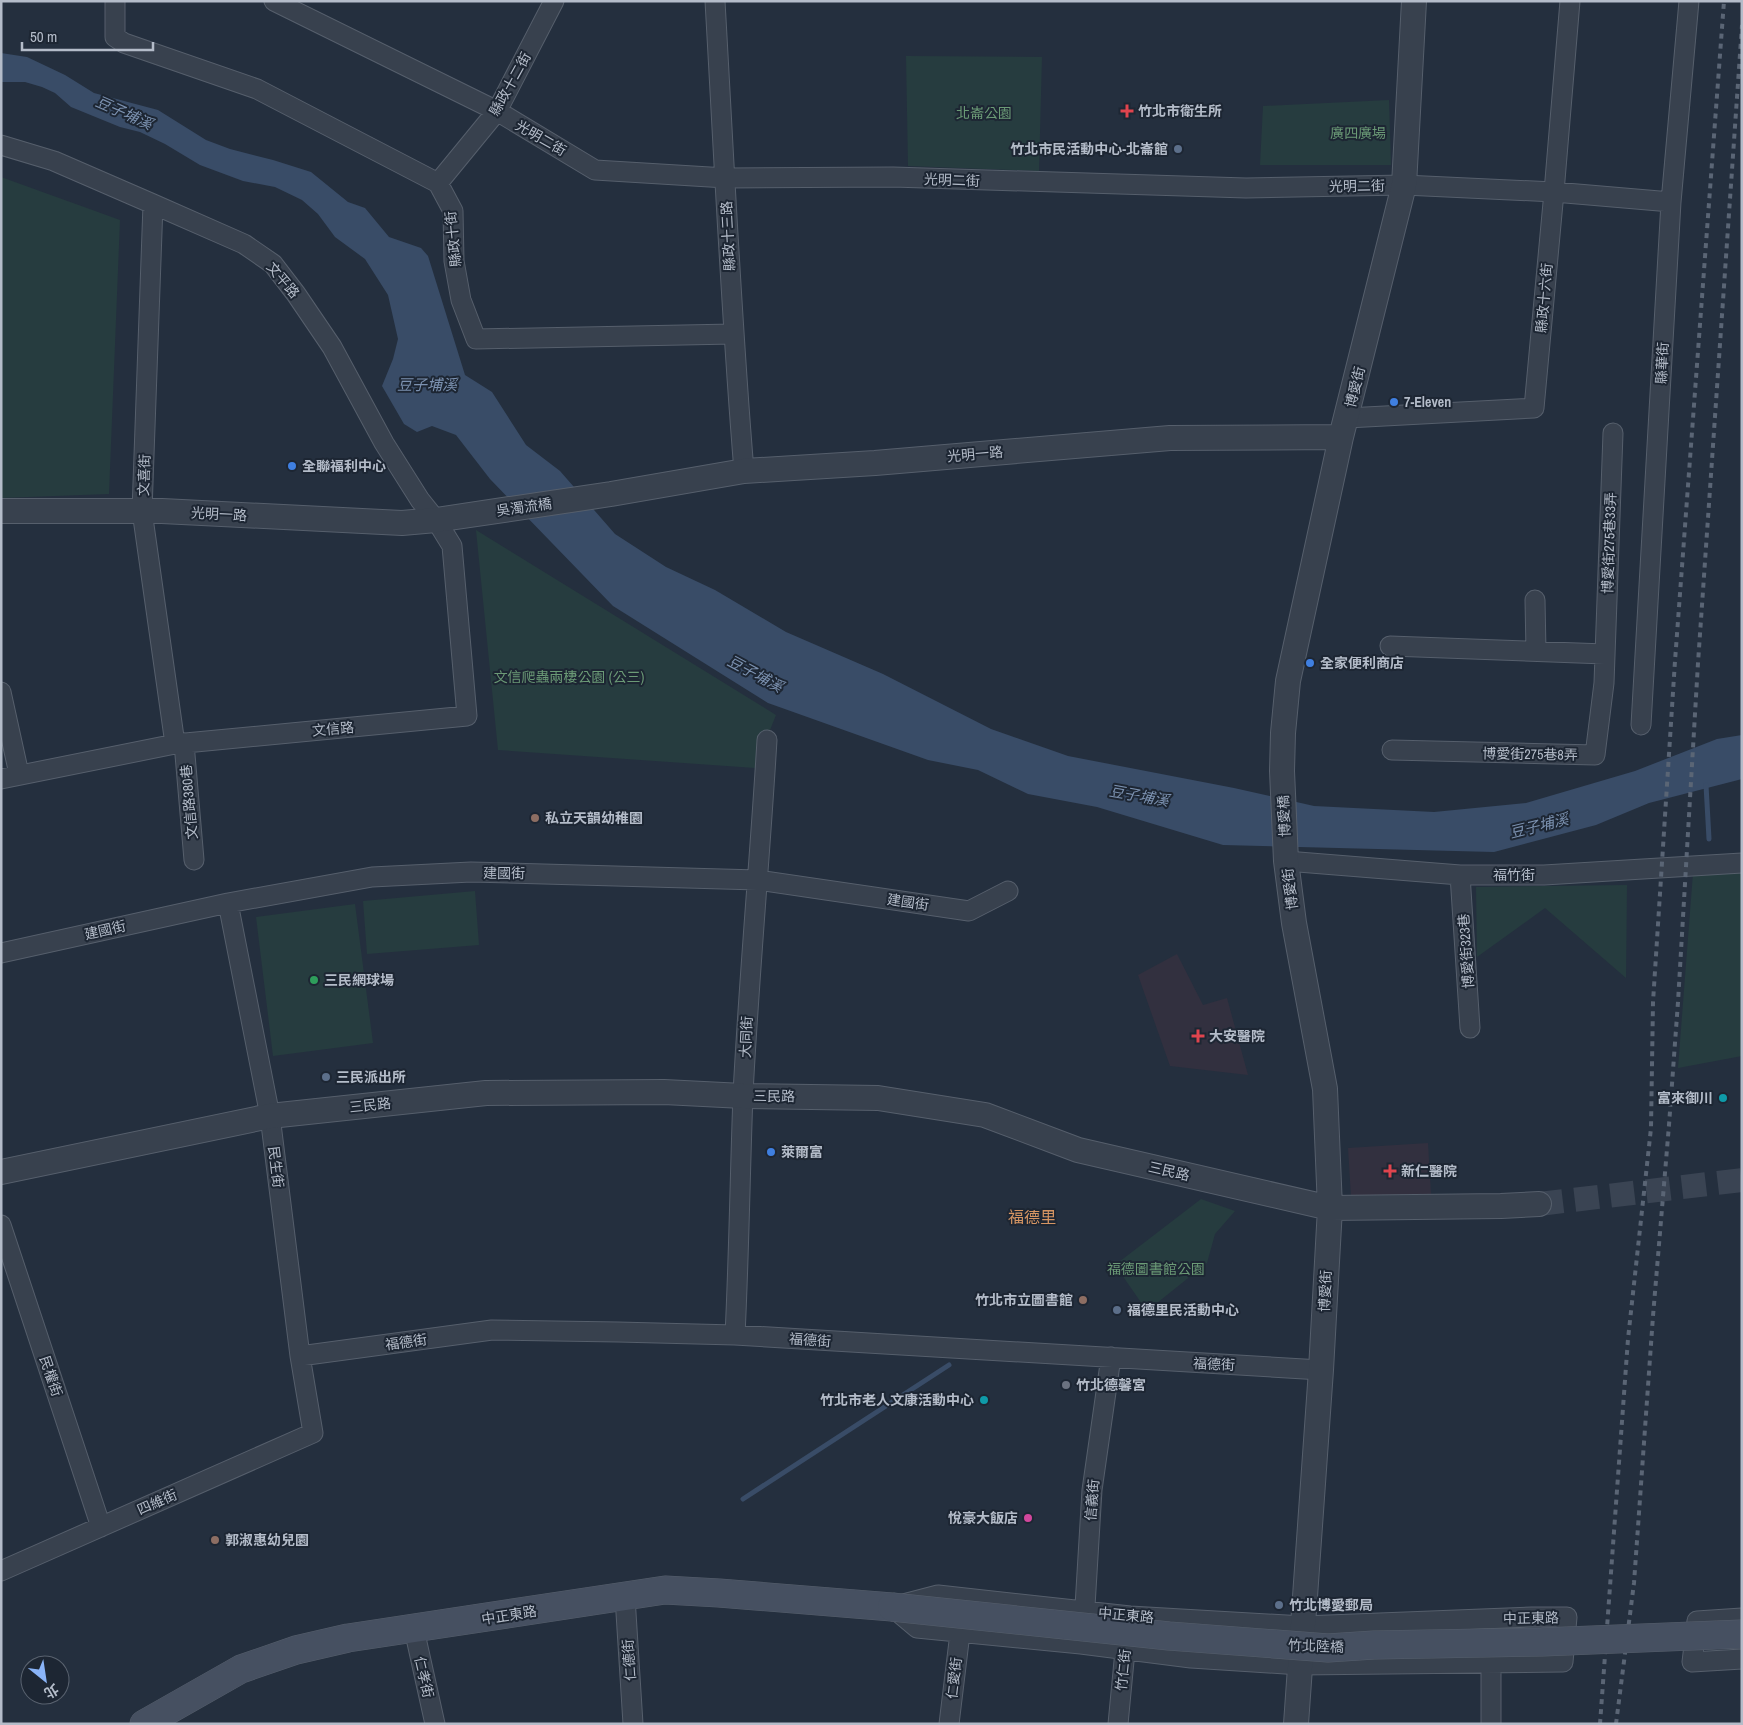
<svg xmlns="http://www.w3.org/2000/svg" width="1743" height="1725" font-family="'Archivo Narrow','Noto Sans TC',sans-serif">
<rect width="100%" height="100%" fill="#242f3e"/>
<!-- medical -->
<path fill="#32303f" d="M1177,954L1203,1005L1227,998L1248,1075L1170,1066L1138,975Z
M1428,1143L1431,1194L1351,1197L1348,1148Z"/>
<!-- green -->
<path fill="#263c3f" d="M906,56L1042,57L1039,171L908,166Z
M1389,100L1391,165H1260L1263,106Z
M1,177L120,220L109,494L1,498Z
M476,530L776,715L755,768L498,750Z
M1742,867V1056L1678,1068L1693,873Z
M1627,885L1626,978L1545,908L1477,957L1476,887Z
M475,891L479,945L367,954L363,901Z
M355,904L373,1043L273,1056L256,917Z
M1201,1199L1235,1211L1215,1234L1207,1263L1147,1311L1115,1265Z"/>
<!-- water -->
<path fill="#394c67" d="M1,53L27,57L65,75L94,93L158,110L206,140L230,149L273,160L311,172L348,202L365,208L389,237L421,248L428,256L465,375L492,392L526,445L560,471L615,534L666,567L715,590L786,632L883,674L991,729L1068,756L1234,788L1314,806L1434,812L1526,803L1635,771L1717,739L1742,735V779L1649,803L1596,825L1494,852L1223,845L1097,807L1028,794L978,770L928,760L768,703L613,606L490,479L456,435L432,426L417,432L404,424L382,386L393,359L398,339L388,295L365,259L335,237L318,214L302,200L275,187L243,181L200,165L165,144L140,132L120,127L71,107L55,93L42,87L25,82H1Z"/>
<g fill="none" stroke-linecap="round" stroke-linejoin="round">
<!-- stream -->
<path stroke="#394c67" stroke-width="5" d="M1706,785L1709,839
M743,1499L949,1365"/>
<!-- tertiary-tunnel -->
<path stroke="#3a4453" stroke-width="24" stroke-dasharray="24 12" stroke-linecap="butt" d="M1539,1204L1742,1180"/>
<!-- minor casing -->
<g stroke="#565f6c" stroke-width="21">
<path id="minor" d="M115,1V37L124,43L257,89L438,183L453,211L454,261L461,300L476,339L733,334
M274,1L497,111L595,170L726,178L893,177L1246,188L1404,185L1554,192L1671,202
M715,1C724,158 731,315 744,471
M1,145L54,161L153,204L244,244L273,264L296,294L332,347L384,443L420,500L436,520L452,546L467,716L175,744L1,779
M438,183L497,111L554,1
M153,204L142,511L175,744
M1347,418L1534,408L1554,192L1570,1
M1535,600L1536,651
M1390,646L1605,654
M1,692L19,774
M1641,725L1671,202L1689,1
M184,743L194,860
M1392,750L1595,755L1604,683L1613,433
M1286,861L1460,875H1544L1742,863
M1460,875L1470,1028
M1,953L228,903L372,877L471,872L758,880L969,911L1008,891
M1,1225L101,1527
M735,1335C739,1255 740,1174 743,1094C749,976 760,858 767,740
M300,1356L492,1330L618,1332L735,1335L1321,1370
M1,1571L313,1433L300,1356L270,1116L228,903
M938,1595L1130,1616L1303,1626L1532,1617H1567L1563,1662L1300,1665L1191,1658L1081,1644L917,1628L892,1607Z
M625,1597L633,1724
M1742,1618L1697,1621L1692,1662L1742,1659
M1084,1623L1092,1490L1111,1357
M414,1629L435,1724
M1491,1663V1724
M949,1724L960,1633
M1118,1724L1126,1640"/>
</g>
<!-- tertiary casing -->
<g stroke="#565f6c" stroke-width="26">
<path id="tertiary" d="M1,511H162L402,523L436,520L611,494L744,471L875,463L1170,438L1341,437
M1,1172L270,1116L486,1093L664,1092L743,1096L878,1098L985,1115L1078,1150L1330,1208L1501,1206L1539,1204
M1296,1724L1321,1370L1330,1208L1325,1089L1294,923L1286,861L1282,771L1283,733L1288,681L1341,437L1404,185L1414,1"/>
</g>
<!-- secondary casing -->
<g stroke="#565f6c" stroke-width="29">
<path id="secondary" d="M144,1724L241,1669L296,1650L348,1638L665,1590L719,1593L892,1607"/>
</g>
<!-- minor -->
<use href="#minor" stroke="#38414e" stroke-width="19"/>
<!-- tertiary -->
<use href="#tertiary" stroke="#38414e" stroke-width="24"/>
<!-- secondary -->
<use href="#secondary" stroke="#465061" stroke-width="28"/>
<!-- rail -->
<path stroke="#5a6575" stroke-width="4" stroke-dasharray="5 5" stroke-linecap="butt" d="M1600,1724L1628,1339L1651,1128L1653,1002L1675,661L1724,1
M1616,1724L1634,1583L1653,1316L1669,1125L1678,1002L1698,663L1742,25"/>
<!-- secondary-bridge casing -->
<g stroke="#565f6c" stroke-width="29" stroke-linecap="butt">
<path id="secondary-bridge" d="M892,1607L1169,1636L1328,1648L1374,1645L1542,1642L1742,1634"/>
</g>
<!-- secondary-bridge -->
<use href="#secondary-bridge" stroke="#465061" stroke-width="28"/>
</g>
<!-- markers -->
<g fill="#e0444e" stroke="#1d2633" stroke-width="2">
<path d="M1124.5 103.5h5v5h5v5h-5v5h-5v-5h-5v-5h5z"/>
<path d="M1195.5 1028.5h5v5h5v5h-5v5h-5v-5h-5v-5h5z"/>
<path d="M1387.5 1163.5h5v5h5v5h-5v5h-5v-5h-5v-5h5z"/>
</g>
<g fill="#5c6f8a" stroke="#1d2633" stroke-width="2">
<circle cx="1178" cy="149" r="5"/>
<circle cx="326" cy="1077" r="5"/>
<circle cx="1117" cy="1310" r="5"/>
<circle cx="1279" cy="1605" r="5"/>
</g>
<g fill="#3f7fe0" stroke="#1d2633" stroke-width="2">
<circle cx="1394" cy="402" r="5"/>
<circle cx="292" cy="466" r="5"/>
<circle cx="1310" cy="663" r="5"/>
<circle cx="771" cy="1152" r="5"/>
</g>
<g fill="#8d6e63" stroke="#1d2633" stroke-width="2">
<circle cx="535" cy="818" r="5"/>
<circle cx="1083" cy="1300" r="5"/>
<circle cx="215" cy="1540" r="5"/>
</g>
<circle fill="#2e9e5b" stroke="#1d2633" stroke-width="2" cx="314" cy="980" r="5"/>
<g fill="#0f9aa8" stroke="#1d2633" stroke-width="2">
<circle cx="1723" cy="1098" r="5"/>
<circle cx="984" cy="1400" r="5"/>
</g>
<circle fill="#6b7280" stroke="#1d2633" stroke-width="2" cx="1066" cy="1385" r="5"/>
<circle fill="#d1479c" stroke="#1d2633" stroke-width="2" cx="1028" cy="1518" r="5"/>
<g text-anchor="middle" stroke-width="4" stroke-linejoin="round" paint-order="stroke">
<!-- street labels -->
<g font-size="14" fill="#b4bcc9" stroke="#1d2633">
<text transform="translate(510 84) rotate(-61)" y="5">縣政十二街</text>
<text transform="translate(541 138) rotate(30)" y="5">光明二街</text>
<text transform="translate(952 180) rotate(2)" y="5">光明二街</text>
<text transform="translate(1357 186) rotate(-1)" y="5">光明二街</text>
<text transform="translate(728 236) rotate(-93)" y="5">縣政十三路</text>
<text transform="translate(453 239) rotate(-96)" y="5">縣政十街</text>
<text transform="translate(283 280) rotate(50)" y="5">文平路</text>
<text transform="translate(1544 298) rotate(-85)" y="5">縣政十六街</text>
<text transform="translate(1662 363) rotate(-87)" y="5">縣華街</text>
<text transform="translate(1355 387) rotate(-76)" y="5">博愛街</text>
<text transform="translate(975 454) rotate(-5)" y="5">光明一路</text>
<text transform="translate(144 475) rotate(-88)" y="5">文喜街</text>
<text transform="translate(524 507) rotate(-8)" y="5">吳濁流橋</text>
<text transform="translate(219 514) rotate(3)" y="5">光明一路</text>
<text transform="translate(1609 543) rotate(-88)" y="5">博愛街275巷33弄</text>
<text transform="translate(333 729) rotate(-5)" y="5">文信路</text>
<text transform="translate(1530 754) rotate(1)" y="5">博愛街275巷8弄</text>
<text transform="translate(189 802) rotate(-95)" y="5">文信路380巷</text>
<text transform="translate(1284 816) rotate(-93)" y="5">博愛橋</text>
<text transform="translate(504 873) rotate(1)" y="5">建國街</text>
<text x="1514" y="880">福竹街</text>
<text transform="translate(1290 889) rotate(-97)" y="5">博愛街</text>
<text transform="translate(908 902) rotate(8)" y="5">建國街</text>
<text transform="translate(105 930) rotate(-13)" y="5">建國街</text>
<text transform="translate(1466 951) rotate(-94)" y="5">博愛街323巷</text>
<text transform="translate(746 1037) rotate(-87)" y="5">大同街</text>
<text transform="translate(774 1096) rotate(1)" y="5">三民路</text>
<text transform="translate(370 1105) rotate(-6)" y="5">三民路</text>
<text transform="translate(276 1167) rotate(83)" y="5">民生街</text>
<text transform="translate(1169 1171) rotate(13)" y="5">三民路</text>
<text transform="translate(1325 1291) rotate(-87)" y="5">博愛街</text>
<text transform="translate(810 1340) rotate(4)" y="5">福德街</text>
<text transform="translate(406 1342) rotate(-8)" y="5">福德街</text>
<text transform="translate(1214 1364) rotate(3)" y="5">福德街</text>
<text transform="translate(51 1376) rotate(71)" y="5">民權街</text>
<text transform="translate(1092 1500) rotate(-85)" y="5">信義街</text>
<text transform="translate(157 1502) rotate(-24)" y="5">四維街</text>
<text transform="translate(509 1615) rotate(-9)" y="5">中正東路</text>
<text transform="translate(1126 1615) rotate(5)" y="5">中正東路</text>
<text transform="translate(1531 1618) rotate(-1)" y="5">中正東路</text>
<text transform="translate(1316 1646) rotate(2)" y="5">竹北陸橋</text>
<text transform="translate(629 1660) rotate(-94)" y="5">仁德街</text>
<text transform="translate(1123 1670) rotate(-84)" y="5">竹仁街</text>
<text transform="translate(424 1677) rotate(77)" y="5">仁孝街</text>
<text transform="translate(954 1678) rotate(-83)" y="5">仁愛街</text>
</g>
<!-- poi labels -->
<g font-size="14" font-weight="bold" fill="#b4bcc9" stroke="#1d2633" text-anchor="start">
<text x="1138" y="116">竹北市衛生所</text>
<text x="1168" y="154" text-anchor="end">竹北市民活動中心-北崙館</text>
<text x="1404" y="407">7-Eleven</text>
<text x="302" y="471">全聯福利中心</text>
<text x="1320" y="668">全家便利商店</text>
<text x="545" y="823">私立天韻幼稚園</text>
<text x="324" y="985">三民網球場</text>
<text x="1209" y="1041">大安醫院</text>
<text x="336" y="1082">三民派出所</text>
<text x="1713" y="1103" text-anchor="end">富來御川</text>
<text x="781" y="1157">萊爾富</text>
<text x="1401" y="1176">新仁醫院</text>
<text x="1073" y="1305" text-anchor="end">竹北市立圖書館</text>
<text x="1127" y="1315">福德里民活動中心</text>
<text x="1076" y="1390">竹北德馨宮</text>
<text x="974" y="1405" text-anchor="end">竹北市老人文康活動中心</text>
<text x="1018" y="1523" text-anchor="end">悅豪大飯店</text>
<text x="225" y="1545">郭淑惠幼兒園</text>
<text x="1289" y="1610">竹北博愛郵局</text>
</g>
<!-- park labels -->
<g font-size="14" fill="#6b9a76" stroke="#1d2633">
<text x="984" y="118">北崙公園</text>
<text x="1358" y="138">廣四廣場</text>
<text x="569" y="682">文信爬蟲兩棲公園 (公三)</text>
<text x="1156" y="1274">福德圖書館公園</text>
</g>
<!-- water labels -->
<g font-size="15" font-style="italic" fill="#7c92b1" stroke="#1d2633">
<text transform="translate(124 113) rotate(24)" y="5">豆子埔溪</text>
<text x="427" y="390">豆子埔溪</text>
<text transform="translate(755 674) rotate(28)" y="5">豆子埔溪</text>
<text transform="translate(1139 796) rotate(10)" y="5">豆子埔溪</text>
<text transform="translate(1539 826) rotate(-14)" y="5">豆子埔溪</text>
</g>
<!-- quarter labels -->
<g font-size="16" fill="#d59563" stroke="#1d2633">
<text x="1032" y="1223">福德里</text>
</g>
</g>
<!-- border -->
<rect width="1743" height="1725" fill="none" stroke="#b4bcc9" stroke-width="5"/>
<!-- north arrow -->
<g transform="translate(45 1680) rotate(150)"><circle r="24" fill="#1d2633" stroke="#59626f"/>
<path d="M0-4L9 19L0 12L-9 19Z" fill="#8ab4f8"/>
<text y="-8" font-size="14" font-weight="bold" text-anchor="middle" fill="#b4bcc9">北</text>
</g>
<!-- scale -->
<path d="M22 42v8h131v-8" fill="none" stroke="#b4bcc9" stroke-width="2.5"/>
<text x="30" y="42" font-size="15" fill="#b4bcc9" stroke="#1d2633" stroke-width="4" paint-order="stroke">50 m</text>
</svg>
